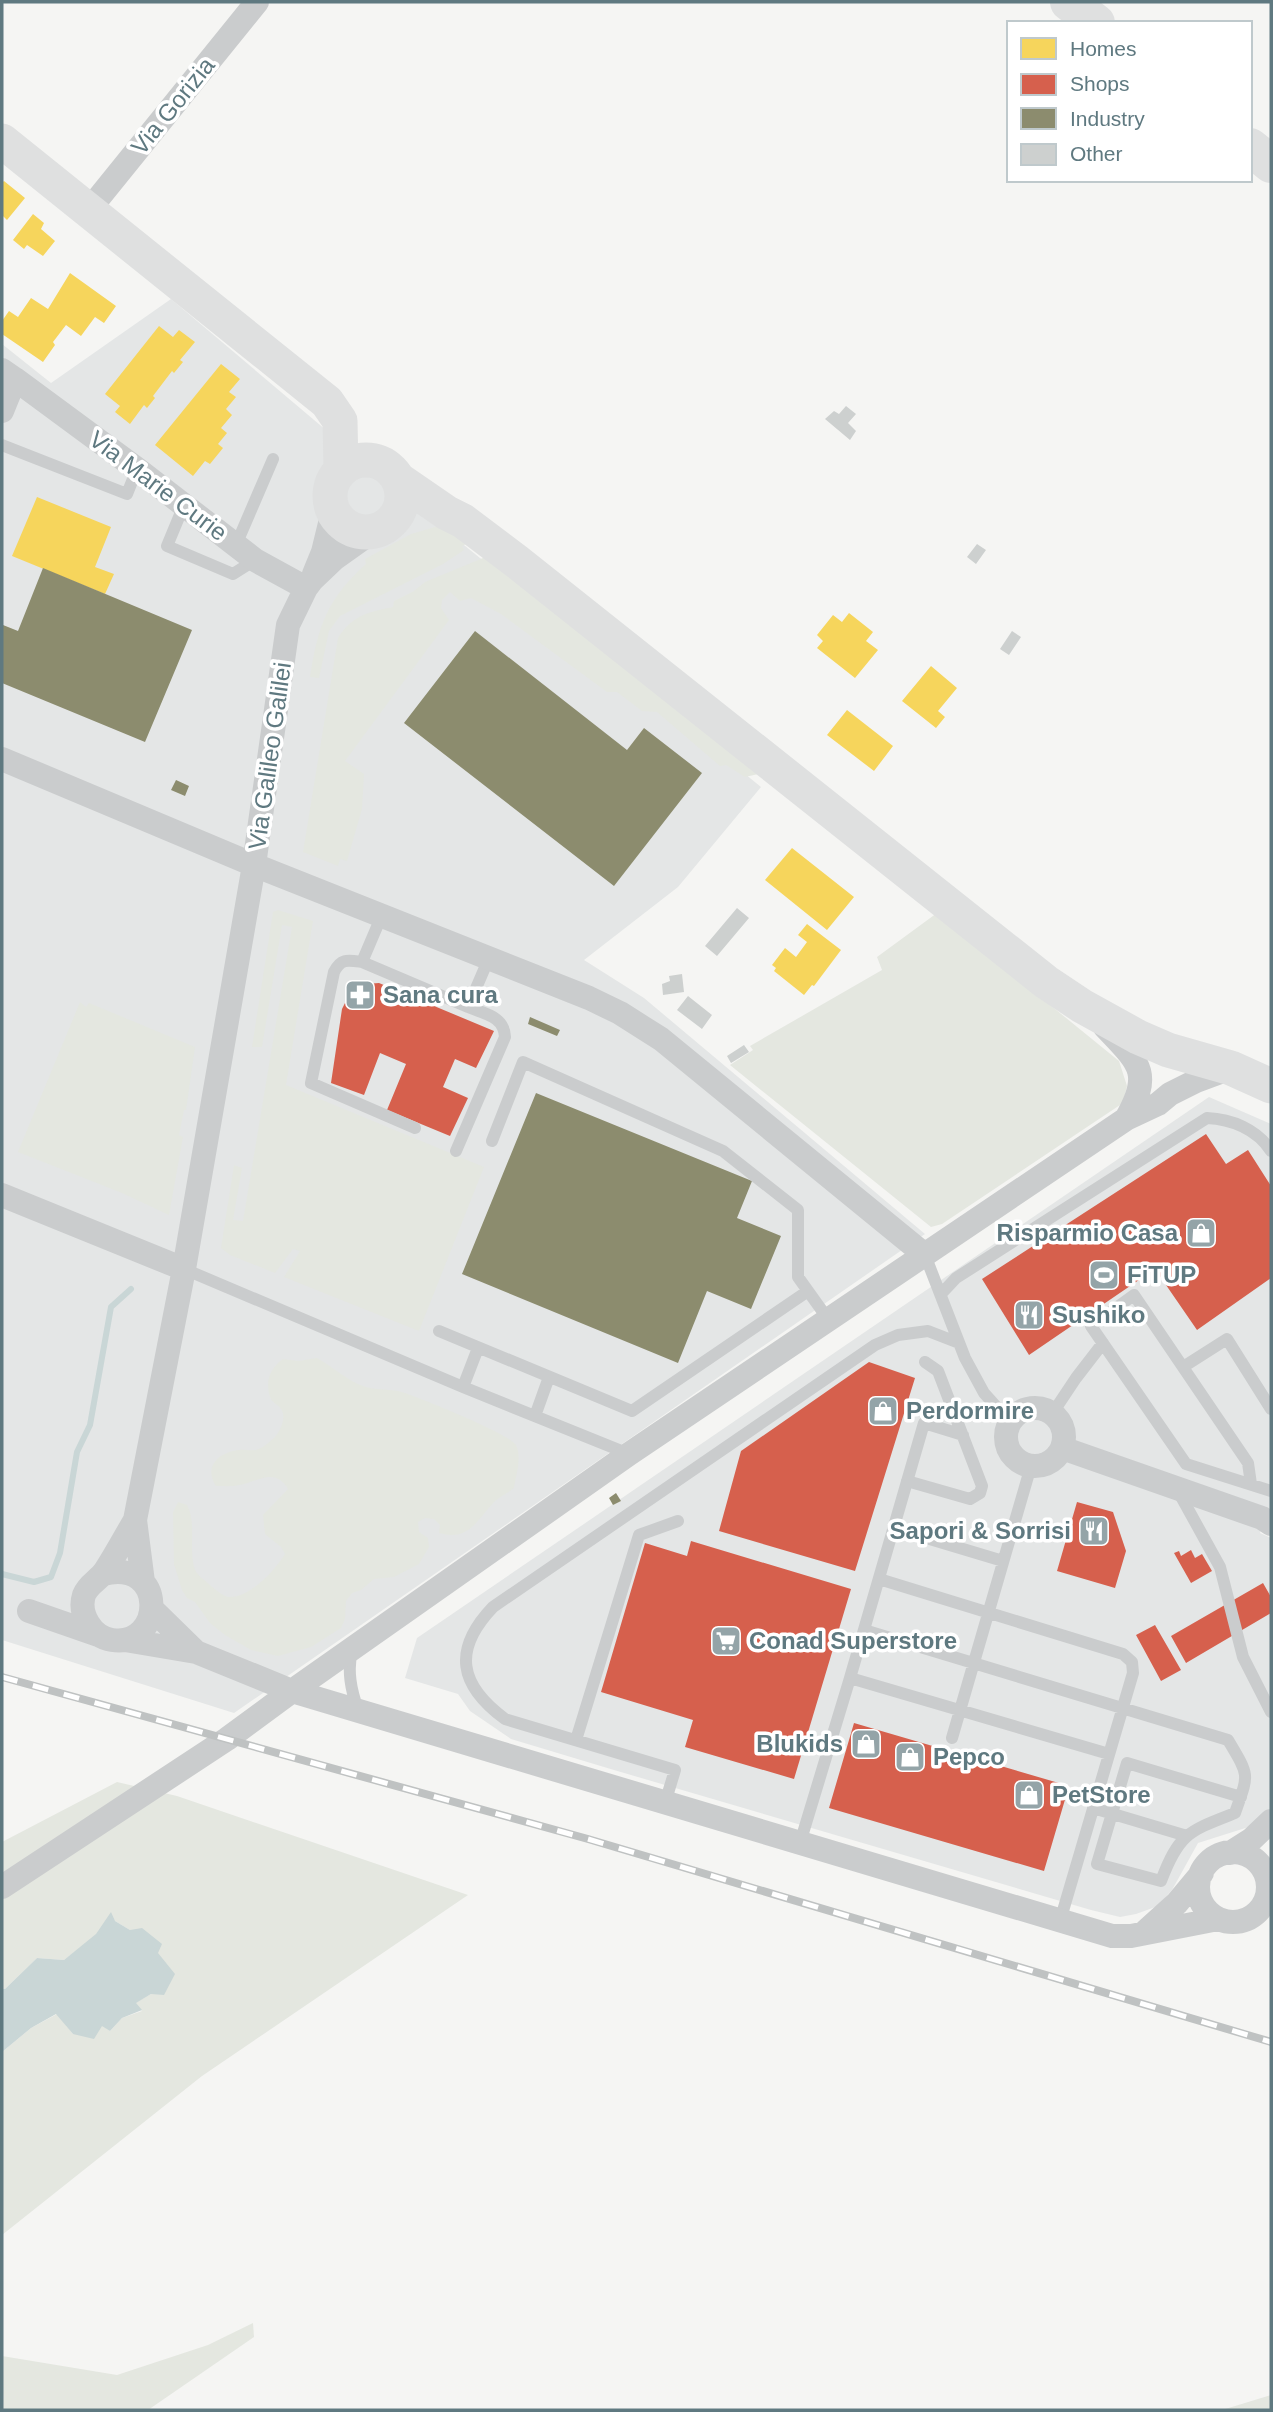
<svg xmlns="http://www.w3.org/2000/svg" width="1273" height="2412" font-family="Helvetica,sans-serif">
<rect width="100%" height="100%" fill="#f5f5f3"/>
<!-- built -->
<path fill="#e4e6e6" d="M171,299L410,501L761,787L678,887L584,960L644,998L925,1234L234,1713L2,1640V344L51,383Z
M1209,1097L1271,1124V1506L1260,1533L1271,1538V1809L1258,1824L1198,1843L1172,1890L1158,1906L1136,1914L1120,1917L1091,1910L614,1770L511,1739L470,1711L458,1694L405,1678L417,1638Z"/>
<!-- green -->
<path fill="#e4e7e0" d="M435,527L455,528L476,539L462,546L464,550L443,564L340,616L329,631L319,678L310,677C318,626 327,599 366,564L365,559L411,534Z
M495,553L767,772L745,777L726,765L720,766L657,712L642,711L617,692H607L501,614L471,598L460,601L450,592L442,600L441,608L449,620L345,761L364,774L362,809L347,861L340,859L338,866L303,852L338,638C352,615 369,612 393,607L394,601L414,591L425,582Z
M278,910L313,921L286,1085L484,1167L419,1331L284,1277L300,1251L293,1249L275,1273L230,1255L221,1248L234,1165L242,1168L233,1220L243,1221L292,927L282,925L262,1047H252L273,912Z
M937,913L1119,1061L1127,1086L1123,1103L942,1224L931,1227L730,1065L753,1050L750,1046L882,970L877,957Z
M80,1002L86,1007L89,1003L195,1047L186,1110H184L179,1135L183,1137L169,1215L122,1193L18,1152Z
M317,1358C332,1366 346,1380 363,1386C376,1391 391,1388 405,1393C422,1399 510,1434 516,1445C522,1458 516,1475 514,1488C508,1493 501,1496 495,1501C478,1518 470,1542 439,1533L440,1525L434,1519L425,1518L418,1522L419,1532L428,1538L429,1547L419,1564L394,1577L374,1579L361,1590L352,1593L346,1601L345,1619L341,1628L311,1647L278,1656L251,1650L225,1635L210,1623L195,1602L187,1598L182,1590L174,1564L173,1512L178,1502L187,1505C197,1523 188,1550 195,1570C198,1576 206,1581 211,1586C216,1590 223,1596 229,1597C250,1598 275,1570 285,1554L281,1547L265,1534L263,1515L288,1489C276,1469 262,1479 244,1484C235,1487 225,1486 216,1486C203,1467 219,1452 239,1450C244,1449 250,1451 256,1450C263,1448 268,1443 274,1438C280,1432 287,1417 281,1409C278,1404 272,1403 270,1397C265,1381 270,1368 283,1359L299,1361Z
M117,1782L177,1796L468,1895L202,2076L2,2235V2052L31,2028L57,2014L73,2034L102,2025L110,2031L122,2018L142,2011L135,2003L151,1994L130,1930L115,1921L64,1960L37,1958L5,1989H2V1842Z
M253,2323L254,2337L148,2410H2V2356L117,2375L208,2345Z
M1271,2395V2410H1222Z"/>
<!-- water -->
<path fill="#c9d6d6" d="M111,1912L115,1921L130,1930L142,1928L162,1944L158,1953L175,1974L164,1995L151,1994L136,2003L142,2010L122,2018L110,2031L102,2026L94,2039L73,2034L56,2014L31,2028L2,2052V1989H5L37,1958L64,1960L96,1934Z"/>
<!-- homes -->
<path fill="#f6d55c" d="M4,181L25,198L7,220L2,215V183Z
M33,214L44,223L41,229L55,241L43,256L27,245L24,249L13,240Z
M70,273L116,306L104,323L95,317L81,336L66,325L53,342L55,345L43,362L2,334V321L9,311L18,317L31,298L48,309Z
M159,326L173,337L179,330L195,342L180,360L183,362L174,373L172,371L153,396L155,398L147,408L144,405L130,424L115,412L120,406L105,394Z
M221,364L240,379L229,392L236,397L226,409L232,415L221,428L227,433L218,444L223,448L210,464L205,461L193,476L155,445Z
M37,497L111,527L95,567L114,574L105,594L12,556Z
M849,613L873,632L866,641L878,650L855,678L817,648L823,641L817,635L833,615L842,622Z
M931,666L957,688L938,711L945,717L936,728L902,701Z
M847,710L893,746L874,771L827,735Z
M792,848L854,897L827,930L765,880Z
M807,924L841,950L814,986L812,985L804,995L774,971L776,968L772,965L785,948L796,957L807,942L798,935Z"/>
<!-- shops -->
<path fill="#d6604d" d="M379,983L494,1031L476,1068L455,1059L443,1087L468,1098L450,1136L387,1110L406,1064L380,1053L364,1095L331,1083L342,1009L350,993L366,984Z
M1206,1134L1226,1164L1248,1150L1271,1186V1278L1197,1330L1155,1269L1029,1355L982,1279Z
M869,1362L915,1378L855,1571L719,1531L741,1451Z
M1077,1502L1113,1512L1126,1551L1115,1588L1057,1571Z
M691,1541L851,1589L794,1779L685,1747L693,1720L601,1692L645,1543L687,1556Z
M1191,1550L1195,1558L1202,1554L1212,1571L1191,1583L1174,1553L1179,1551L1181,1556Z
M1263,1583L1271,1597V1613L1186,1663L1171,1636Z
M1155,1625L1181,1670L1161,1681L1136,1635Z
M854,1723L1069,1786L1044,1871L829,1808Z"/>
<!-- industry -->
<path fill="#8c8c6e" d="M43,568L192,630L145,742L2,683V629L3,625L18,631Z
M475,631L627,750L644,728L702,773L614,886L404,723Z
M176,780L189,786L185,796L171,790Z
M530,1017L560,1030L557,1036L528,1024Z
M536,1093L752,1181L737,1218L781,1236L751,1309L707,1291L678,1363L462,1274Z
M616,1493L621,1501L613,1505L609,1498Z"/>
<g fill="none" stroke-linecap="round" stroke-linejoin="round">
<!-- stream -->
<path stroke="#c9d6d6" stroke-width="6" d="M2,1574L34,1582L51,1577L60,1553L77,1452L90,1425L111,1307L131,1289"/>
</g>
<!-- building -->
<path fill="#cdd0cf" d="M846,406L856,414L848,423L856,431L850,440L825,419L834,411L839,414Z
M977,544L986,550L976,564L967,557Z
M1012,631L1021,637L1009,655L1000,649Z
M737,908L749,918L717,956L705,946Z
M682,974L684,992L663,995L662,984L670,981L669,976Z
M688,996L712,1015L702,1029L677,1010Z
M744,1045L749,1052L731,1063L727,1056Z"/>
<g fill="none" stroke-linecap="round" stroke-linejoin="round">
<!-- service -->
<path stroke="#cacccd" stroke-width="12" d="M2,445L127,494L137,469
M184,505L167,546L233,574L255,560
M236,545L273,459
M382,915L362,962C348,960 341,958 334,972L311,1083L415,1128
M362,962L468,1007
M492,1141L523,1062L723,1151L798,1210V1277L828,1319
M456,1151L505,1037C504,1016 485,1014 468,1007L489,958
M925,1255L965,1358L984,1393L1010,1422
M184,1269L463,1387L629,1454
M941,1294L956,1278L1207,1118C1231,1119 1257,1129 1271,1151
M439,1331L632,1411L808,1291
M1183,1367L1227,1339L1271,1409
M463,1387L478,1348
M1052,1414L1076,1378L1103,1343
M535,1416L549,1377
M963,1435L924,1423L850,1678L1109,1754
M907,1481L970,1499L980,1493L982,1486L938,1371L925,1362
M1251,1484L1248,1463L1134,1295L1091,1326L1186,1464L1271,1491
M1178,1491L1220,1567L1243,1657L1271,1712
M893,1528L1003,1561
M879,1579L1123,1654L1132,1662L1133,1673L1060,1921
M864,1630L1228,1740C1250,1777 1249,1773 1235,1813C1189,1831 1179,1833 1161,1881L1097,1864L1127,1763L1241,1797
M352,1650C347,1671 351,1690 358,1710
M952,1738L1031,1466
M576,1740L639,1535L678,1521
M665,1803L675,1770L505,1719C459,1685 452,1650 493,1607L875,1345L898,1335L928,1331L959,1343
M1093,1808L1187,1836
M800,1843L850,1678"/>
<!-- minor -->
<path stroke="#cacccd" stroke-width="24" d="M88,211L257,2
M15,379L137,469L255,560L306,588
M2,411L15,379L2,370
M314,574L323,552L333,511
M2,759L254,865L288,625L306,588L312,580L334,559L372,532
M1105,1027C1139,1063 1153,1072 1126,1119
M2,1195L184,1269L254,865L589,998L620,1013L661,1039L925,1255
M1006 1437a29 29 0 1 1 58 0a29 29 0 1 1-58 0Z
M1062,1448L1262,1518L1271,1524
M103,1574C168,1558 164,1648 112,1640C92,1637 78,1614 84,1595C88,1584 99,1580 105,1571C116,1554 125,1537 135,1520
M143,1582L135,1520L184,1269
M152,1609L196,1652
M29,1611L98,1635
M125,1640L196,1652L292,1691L1112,1936H1131L1218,1919
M1198 1887a35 35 0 1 1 70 0a35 35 0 1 1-70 0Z
M1230,1853L1252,1839L1271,1821
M2,1887L227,1739L292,1691L629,1454L1126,1119L1158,1104L1170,1094L1196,1081L1231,1068
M1146,1931L1177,1903L1202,1873"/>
<!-- secondary -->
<path stroke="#dfe0e0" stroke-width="35" d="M2,141L327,402L340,421L341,469
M330 496a36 36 0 1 1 72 0a36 36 0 1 1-72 0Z
M399,480L447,513L463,521L516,561L1046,982L1082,1006L1138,1037L1168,1050L1231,1068L1271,1086"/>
<!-- primary -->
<path stroke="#dfe0e0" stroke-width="38" d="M1069,2L1096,23
M1250,147L1271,164"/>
<!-- rail casing -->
<g stroke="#bfc2c2" stroke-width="8">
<path id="rail" d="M2,1677L588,1839L1271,2042"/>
</g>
<!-- rail -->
<use href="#rail" stroke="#fff" stroke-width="5" stroke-dasharray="16" stroke-linecap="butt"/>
</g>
<!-- icons -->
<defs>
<g id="pharmacy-square" transform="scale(1.575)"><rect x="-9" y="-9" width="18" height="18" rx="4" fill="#94a4a8" stroke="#fff"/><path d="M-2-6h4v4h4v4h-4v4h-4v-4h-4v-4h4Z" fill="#fff"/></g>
<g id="shop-square" transform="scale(1.575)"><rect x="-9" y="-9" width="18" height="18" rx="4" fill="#94a4a8" stroke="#fff"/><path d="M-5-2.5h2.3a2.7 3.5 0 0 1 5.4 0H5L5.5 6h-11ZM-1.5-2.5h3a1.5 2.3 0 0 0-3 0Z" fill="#fff"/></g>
<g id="stadium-square" transform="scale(1.575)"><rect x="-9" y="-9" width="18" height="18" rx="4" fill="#94a4a8" stroke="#fff"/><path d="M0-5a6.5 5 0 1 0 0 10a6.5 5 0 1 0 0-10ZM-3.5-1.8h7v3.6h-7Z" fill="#fff"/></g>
<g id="restaurant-square" transform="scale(1.575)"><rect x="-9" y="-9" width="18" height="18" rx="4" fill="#94a4a8" stroke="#fff"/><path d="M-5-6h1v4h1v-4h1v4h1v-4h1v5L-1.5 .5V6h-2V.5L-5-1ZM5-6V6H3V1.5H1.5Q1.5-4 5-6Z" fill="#fff"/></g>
<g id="supermarket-square" transform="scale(1.575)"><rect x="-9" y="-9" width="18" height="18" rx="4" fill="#94a4a8" stroke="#fff"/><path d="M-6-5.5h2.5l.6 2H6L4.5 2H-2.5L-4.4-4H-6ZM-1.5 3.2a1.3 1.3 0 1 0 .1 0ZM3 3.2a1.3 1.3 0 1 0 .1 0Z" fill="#fff"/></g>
</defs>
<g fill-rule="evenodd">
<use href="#pharmacy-square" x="360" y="995"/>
<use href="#shop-square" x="1201" y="1233"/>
<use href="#stadium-square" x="1104" y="1275"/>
<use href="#restaurant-square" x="1029" y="1315"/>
<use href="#shop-square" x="883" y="1411"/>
<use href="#restaurant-square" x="1094" y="1531"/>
<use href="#supermarket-square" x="726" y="1641"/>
<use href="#shop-square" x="866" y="1744"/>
<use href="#shop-square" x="910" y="1757"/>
<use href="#shop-square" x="1029" y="1795"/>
</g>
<g text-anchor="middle" stroke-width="7" stroke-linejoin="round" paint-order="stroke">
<!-- street labels -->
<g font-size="24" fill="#5f7980" stroke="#fff">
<text transform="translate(173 106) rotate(-51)" y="8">Via Gorizia</text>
<text transform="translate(158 486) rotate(37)" y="8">Via Marie Curie</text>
<text transform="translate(270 756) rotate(-82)" y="8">Via Galileo Galilei</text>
</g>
<!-- poi labels -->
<g font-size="24" font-weight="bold" fill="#5f7980" stroke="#fff" text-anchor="start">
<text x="383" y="1003">Sana cura</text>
<text x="1178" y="1241" text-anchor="end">Risparmio Casa</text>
<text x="1127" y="1283">FiTUP</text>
<text x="1052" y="1323">Sushiko</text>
<text x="906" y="1419">Perdormire</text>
<text x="1071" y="1539" text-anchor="end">Sapori &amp; Sorrisi</text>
<text x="749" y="1649">Conad Superstore</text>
<text x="843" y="1752" text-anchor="end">Blukids</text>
<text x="933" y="1765">Pepco</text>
<text x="1052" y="1803">PetStore</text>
</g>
</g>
<!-- border -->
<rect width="1273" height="2412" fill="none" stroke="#5f7980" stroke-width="7"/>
<!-- legend -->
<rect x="1007" y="21" width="245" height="161" fill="#ffffff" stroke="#bfc9cc" stroke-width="2"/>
<rect x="1021" y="38" width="35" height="21" fill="#f6d55c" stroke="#bfc9cc" stroke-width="2"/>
<text x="1070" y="56" font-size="21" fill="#5f7980">Homes</text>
<rect x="1021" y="74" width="35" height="21" fill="#d6604d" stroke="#bfc9cc" stroke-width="2"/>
<text x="1070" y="91" font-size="21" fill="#5f7980">Shops</text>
<rect x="1021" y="108" width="35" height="21" fill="#8c8c6e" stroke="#bfc9cc" stroke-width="2"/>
<text x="1070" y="126" font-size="21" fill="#5f7980">Industry</text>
<rect x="1021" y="144" width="35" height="21" fill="#cdd0cf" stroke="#bfc9cc" stroke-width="2"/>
<text x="1070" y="161" font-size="21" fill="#5f7980">Other</text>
</svg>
